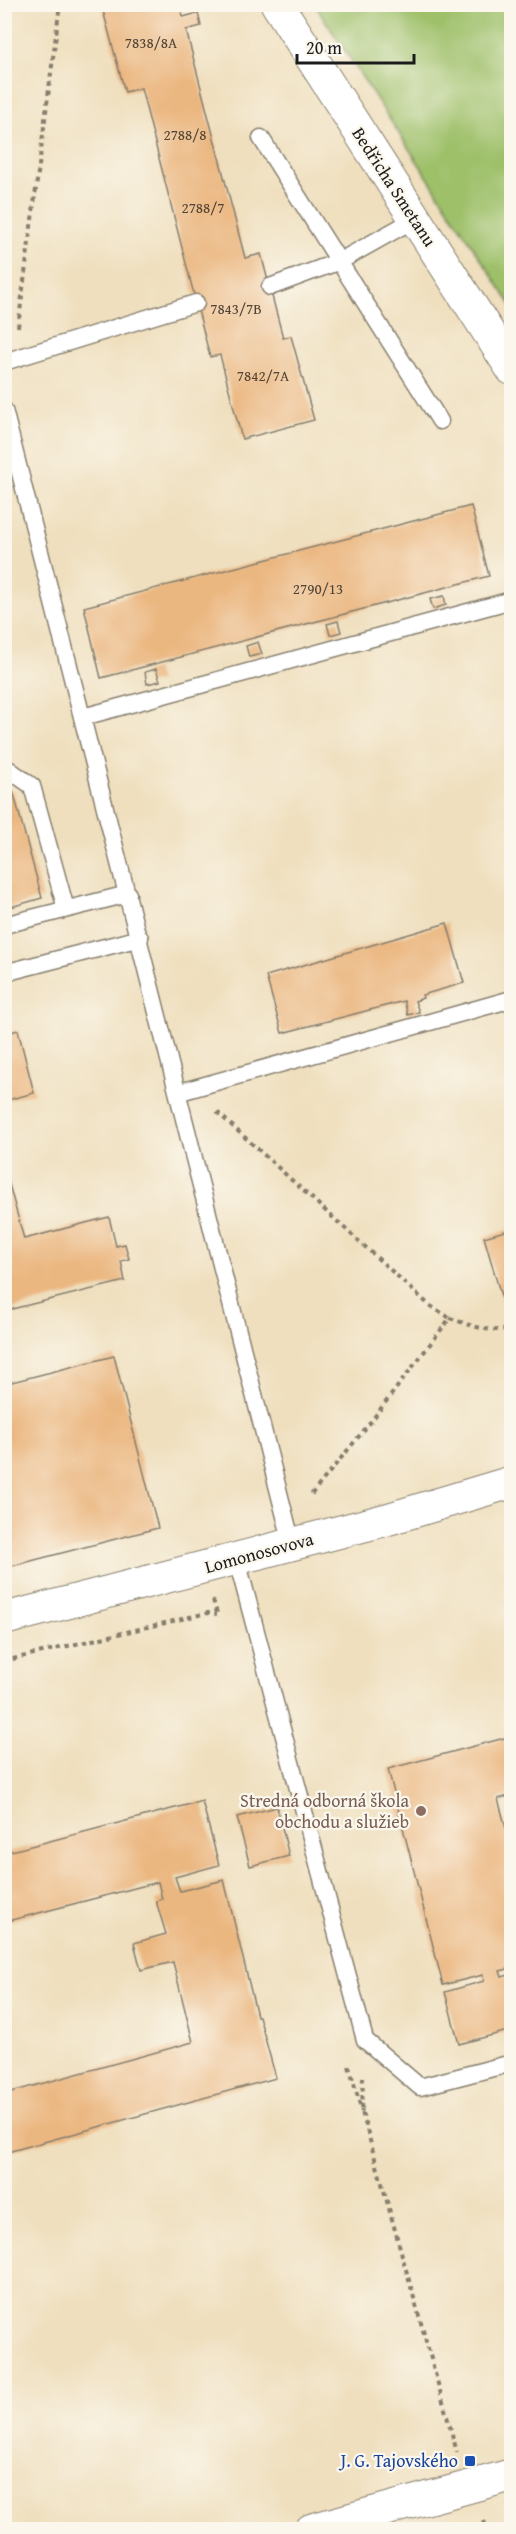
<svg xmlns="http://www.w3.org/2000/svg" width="516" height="2534" font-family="'Gentium Book Plus',serif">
<rect width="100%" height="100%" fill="#fbf7ec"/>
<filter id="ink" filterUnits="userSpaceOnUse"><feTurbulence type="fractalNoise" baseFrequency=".0167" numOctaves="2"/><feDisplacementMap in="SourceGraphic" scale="12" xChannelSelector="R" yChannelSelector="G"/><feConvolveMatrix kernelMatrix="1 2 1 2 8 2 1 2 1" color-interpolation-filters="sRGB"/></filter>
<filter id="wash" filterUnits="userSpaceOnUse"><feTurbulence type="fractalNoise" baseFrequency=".008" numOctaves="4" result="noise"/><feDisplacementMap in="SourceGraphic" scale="24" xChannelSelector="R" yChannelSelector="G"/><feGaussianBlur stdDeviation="1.35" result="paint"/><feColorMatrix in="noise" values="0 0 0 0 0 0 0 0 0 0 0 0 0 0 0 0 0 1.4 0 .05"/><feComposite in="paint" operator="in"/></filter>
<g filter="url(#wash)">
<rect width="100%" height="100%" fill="#efdfbe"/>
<!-- green -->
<path fill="#9dc069" stroke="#5c6e42" stroke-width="1.5" d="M315,5H511V305Z"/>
<g id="blocks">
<!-- building -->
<path fill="#ebb781" d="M111,4H180L183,17L198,13L201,26L186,30L245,258L261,254L283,338L291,336L314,420L242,439L220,355L210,357L141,88L125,92L102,7Z
M471,506L489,576L101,678L84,607Z
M444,596L446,605L433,609L430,599Z
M338,621L341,632L330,635L327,624Z
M258,642L262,654L249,657L246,646Z
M156,669L160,681L147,684L145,672Z
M13,791L42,898L4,909V793Z
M447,923L464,983L422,995L423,998L415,1001L419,1012L408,1015L404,1001L282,1033L266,976Z
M18,1030L34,1093L4,1101V1034Z
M4,1166L24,1239L109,1217L116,1246L125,1244L129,1259L121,1261L125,1281L4,1311Z
M512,1229V1304L504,1306L484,1237Z
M114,1356L158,1528L4,1568V1384Z
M512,1736V1795L498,1799L512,1850V1968L500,1971L502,1977L512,1974V2030L459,2044L445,1992L484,1981L483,1975L443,1985L388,1769Z
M202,1801L219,1865L175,1877L180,1891L224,1880L257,2016H259L276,2078L4,2153V2094L193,2042L173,1962L141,1970L134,1943L166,1934L156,1901L162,1899L158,1882L4,1922V1853Z
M277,1807L289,1856L250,1866L237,1817Z"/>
</g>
</g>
<g filter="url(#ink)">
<use href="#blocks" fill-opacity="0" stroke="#867e6d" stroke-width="1.5"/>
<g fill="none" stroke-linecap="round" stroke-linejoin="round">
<!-- service casing -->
<g stroke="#867e6d" stroke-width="19">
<path id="service" d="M261,138L440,421
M270,287L340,261L415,219
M4,362L196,303
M4,410L292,1544
M83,717L512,600
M4,766L32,786L66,909
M4,925L128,894
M4,973L140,938
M180,1092L512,999
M237,1560L365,2040L420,2087L512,2063"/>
</g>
<!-- minor casing -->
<g stroke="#867e6d" stroke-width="34">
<path id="minor" d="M277,4L512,369
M4,1619L385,1520L512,1482
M311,2530L512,2475"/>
</g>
<!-- path -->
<path stroke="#867e6d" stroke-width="4" stroke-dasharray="4.5 4.5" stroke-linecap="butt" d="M18,327L60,4
M217,1112L429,1305L450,1318L369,1424L310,1496
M450,1318C469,1325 491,1334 512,1328
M213,1600L217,1613
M4,1661L207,1613L217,1614
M349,2066L362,2112
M363,2077L362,2112L457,2452
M484,2521L487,2530"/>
<!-- service -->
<use href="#service" stroke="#fff" stroke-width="16"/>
<!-- minor -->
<use href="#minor" stroke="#fff" stroke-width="32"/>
</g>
</g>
<!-- markers -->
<circle fill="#8d6e63" stroke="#fbf7ec" stroke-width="2" cx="421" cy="1811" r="6"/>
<rect fill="#1a4fb4" stroke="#fbf7ec" stroke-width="2" x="464" y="2455" width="12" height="12" rx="3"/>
<g text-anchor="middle" stroke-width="4.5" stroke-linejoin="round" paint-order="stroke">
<!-- number labels -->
<g font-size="15" fill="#504335">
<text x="151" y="48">7838/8A</text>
<text x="185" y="140">2788/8</text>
<text x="203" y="213">2788/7</text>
<text x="236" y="314">7843/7B</text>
<text x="263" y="381">7842/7A</text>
<text x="318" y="594">2790/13</text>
</g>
<!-- street labels -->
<g font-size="18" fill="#1c1c1c" stroke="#fbf7ec">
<text transform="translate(394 187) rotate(57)" y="6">Bedřicha Smetanu</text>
<text transform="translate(259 1553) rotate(-15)" y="6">Lomonosovova</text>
</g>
<!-- education labels -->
<g font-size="18" fill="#785e54" stroke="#fbf7ec" text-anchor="end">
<text x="409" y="1807">Stredná odborná škola<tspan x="409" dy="21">obchodu a služieb</tspan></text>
</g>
<!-- transit labels -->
<g font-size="18" fill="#164399" stroke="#fbf7ec" text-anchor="end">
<text x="458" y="2467">J. G. Tajovského</text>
</g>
</g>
<!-- margin -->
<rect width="516" height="2534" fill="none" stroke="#fbf7ec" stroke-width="24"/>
<!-- scale -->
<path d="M297 54v9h117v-9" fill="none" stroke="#1c1c1c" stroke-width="3"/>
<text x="306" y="54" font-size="18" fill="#1c1c1c" stroke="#fbf7ec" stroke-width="4.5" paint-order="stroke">20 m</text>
</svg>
